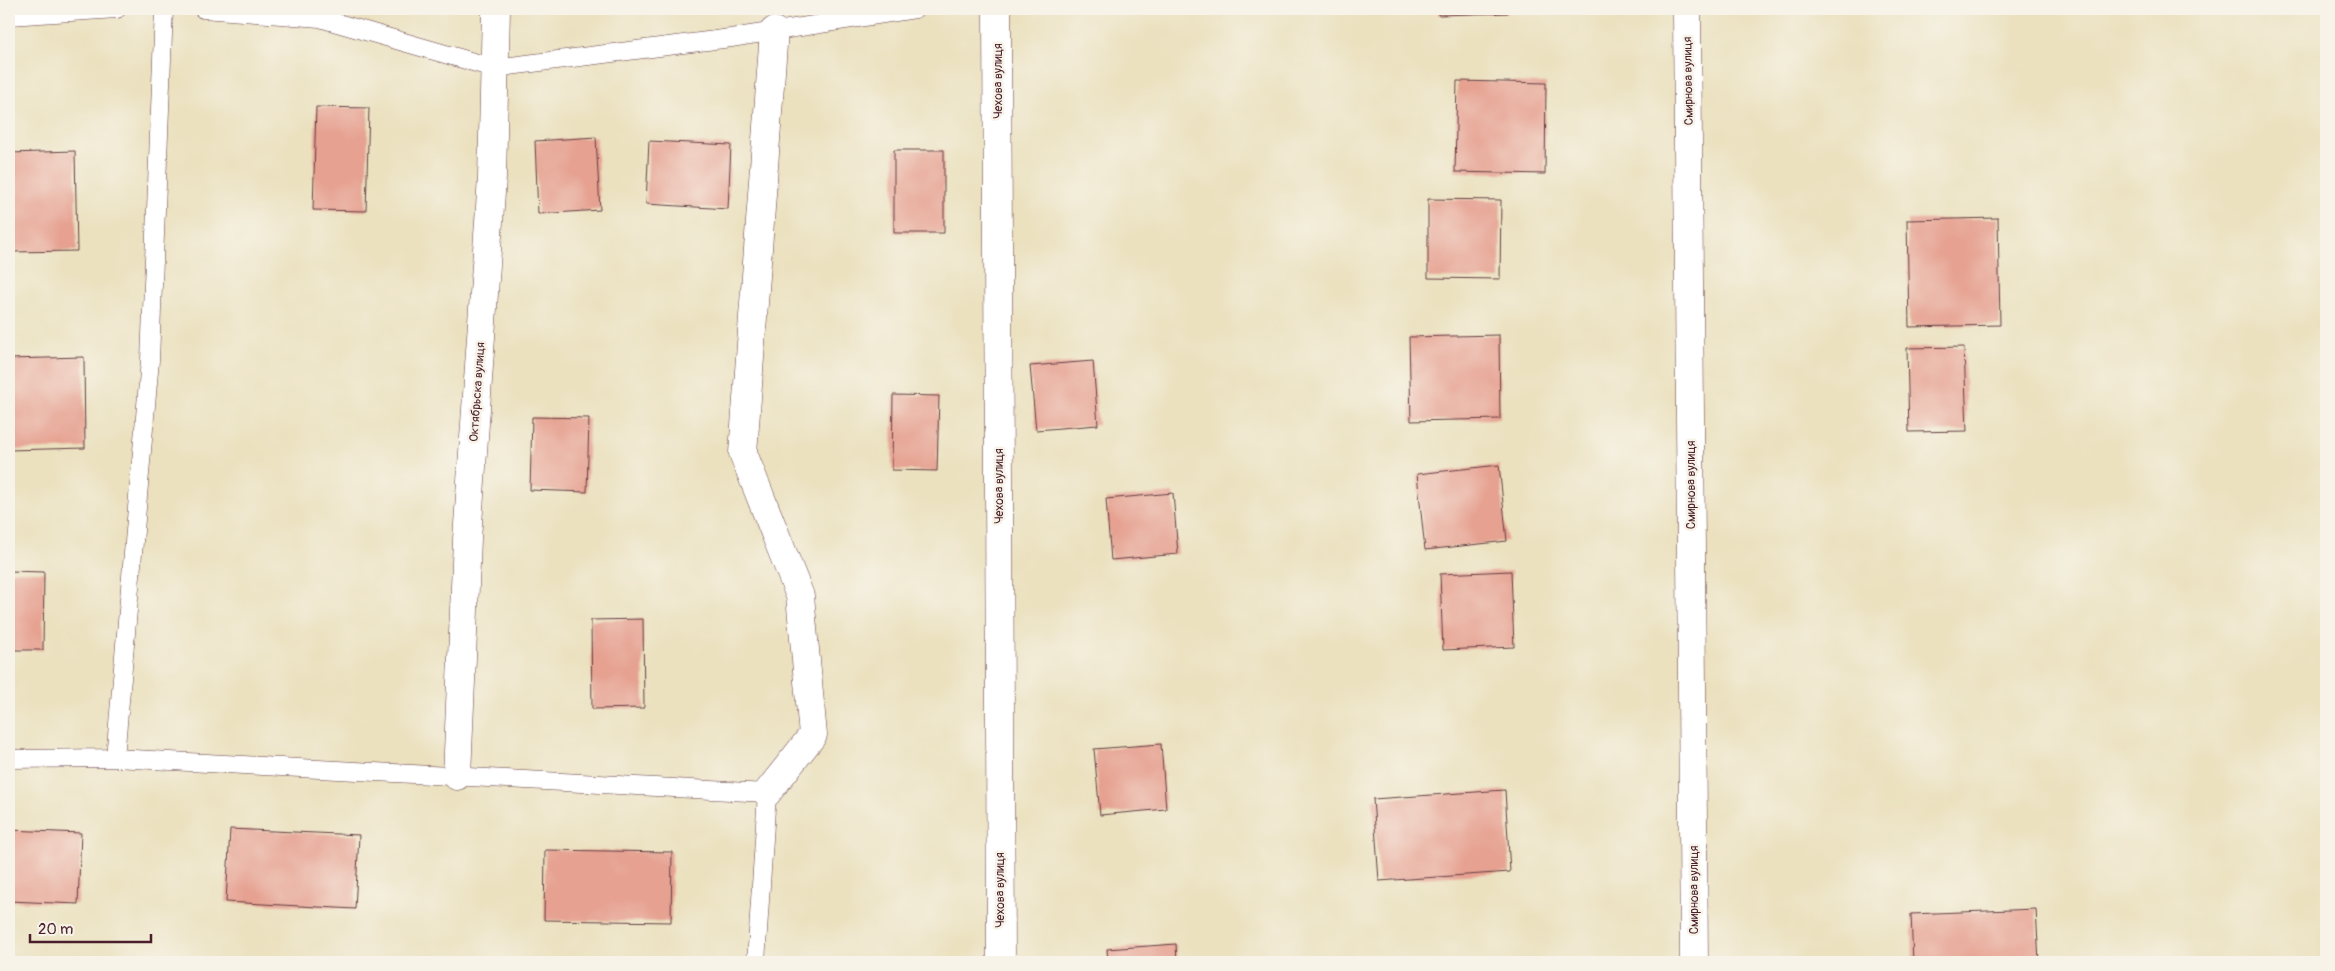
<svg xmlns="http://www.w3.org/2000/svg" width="2335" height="971" font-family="Pangolin,sans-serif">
<rect width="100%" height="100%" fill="#f7f3e8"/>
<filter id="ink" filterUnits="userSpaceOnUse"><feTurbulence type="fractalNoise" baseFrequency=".02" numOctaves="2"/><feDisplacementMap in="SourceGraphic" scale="10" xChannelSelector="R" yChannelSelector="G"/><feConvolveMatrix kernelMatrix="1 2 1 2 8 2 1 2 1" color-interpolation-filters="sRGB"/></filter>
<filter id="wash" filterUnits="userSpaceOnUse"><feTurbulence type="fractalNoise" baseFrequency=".0096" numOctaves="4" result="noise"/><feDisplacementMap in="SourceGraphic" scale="20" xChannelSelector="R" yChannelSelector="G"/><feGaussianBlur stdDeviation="1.12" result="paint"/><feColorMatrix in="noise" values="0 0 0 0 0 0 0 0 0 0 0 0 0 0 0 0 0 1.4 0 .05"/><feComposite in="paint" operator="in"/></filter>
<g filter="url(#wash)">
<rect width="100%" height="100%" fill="#ebe1bf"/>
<g id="blocks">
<!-- building -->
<path fill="#e6a191" d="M1438,9H1508V13L1438,15Z
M1457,81L1546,83L1545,174L1455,172Z
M316,107L369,108L366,211L313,210Z
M596,137L600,210L538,214L535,141Z
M649,141L731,145L728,209L646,204Z
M894,150H944V233H894Z
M75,151L77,251L9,252V153Z
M1428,199L1501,200L1500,279L1428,278Z
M1998,218L2000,325L1909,327L1907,220Z
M1499,335L1500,419L1411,421L1409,337Z
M1964,347L1967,431L1909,432L1907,348Z
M84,357L85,448L9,450V359Z
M1093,361L1098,425L1036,430L1030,366Z
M893,395L939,396L937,471L892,470Z
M532,417L589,418L587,492L530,490Z
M1499,465L1507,541L1425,550L1417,474Z
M1173,493L1178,554L1111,560L1106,499Z
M9,571L44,572L43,650H9Z
M1511,571L1514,647L1443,650L1440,574Z
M643,619L644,708L592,709L591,620Z
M1161,744L1166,809L1100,815L1094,749Z
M1505,790L1510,872L1379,881L1373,799Z
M230,829L359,835L355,909L226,902Z
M9,830L81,833L78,904L9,901Z
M545,850L672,852L671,922L544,920Z
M2036,909L2039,962H1913L1911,914Z
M1176,944L1177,962H1108L1107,949Z"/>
</g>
</g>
<g filter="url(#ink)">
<use href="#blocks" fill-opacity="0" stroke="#623c41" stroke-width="1"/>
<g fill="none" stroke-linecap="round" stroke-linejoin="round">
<!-- lane casing -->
<g stroke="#623c41" stroke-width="19">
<path id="lane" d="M203,9L320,18L494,68L731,38L915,9
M9,16L117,9
M115,758L150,360L164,9
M9,759L115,758L767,793L756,962"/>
</g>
<!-- street casing -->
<g stroke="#623c41" stroke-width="29">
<path id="street" d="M997,9L1001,962
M1687,9L1694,962
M457,776L467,539L492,178L496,9
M767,793L813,735L800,596L743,453L774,31"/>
</g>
<!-- lane -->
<use href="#lane" stroke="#fff" stroke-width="18"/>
<!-- street -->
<use href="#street" stroke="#fff" stroke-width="28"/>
</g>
</g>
<g text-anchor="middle" stroke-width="5" stroke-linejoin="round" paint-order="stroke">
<!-- street labels -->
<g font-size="12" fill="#4a1f2b" stroke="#f7f3e8">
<text transform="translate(998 81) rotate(-90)" y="4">Чехова вулиця</text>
<text transform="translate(1688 81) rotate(-91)" y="4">Смирнова вулиця</text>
<text transform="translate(477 392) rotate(-86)" y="4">Октябрьска вулиця</text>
<text transform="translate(1691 485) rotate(-90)" y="4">Смирнова вулиця</text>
<text transform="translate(999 486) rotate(-90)" y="4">Чехова вулиця</text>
<text transform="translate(1000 890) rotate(-90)" y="4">Чехова вулиця</text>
<text transform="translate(1694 890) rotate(-90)" y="4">Смирнова вулиця</text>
</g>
</g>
<!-- margin -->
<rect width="2335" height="971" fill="none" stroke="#f7f3e8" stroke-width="30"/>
<!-- scale -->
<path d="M30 934v8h121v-8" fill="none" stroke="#4a1f2b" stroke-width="2.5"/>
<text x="38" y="934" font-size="15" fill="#4a1f2b" stroke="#f7f3e8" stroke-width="4" paint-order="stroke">20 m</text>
</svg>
